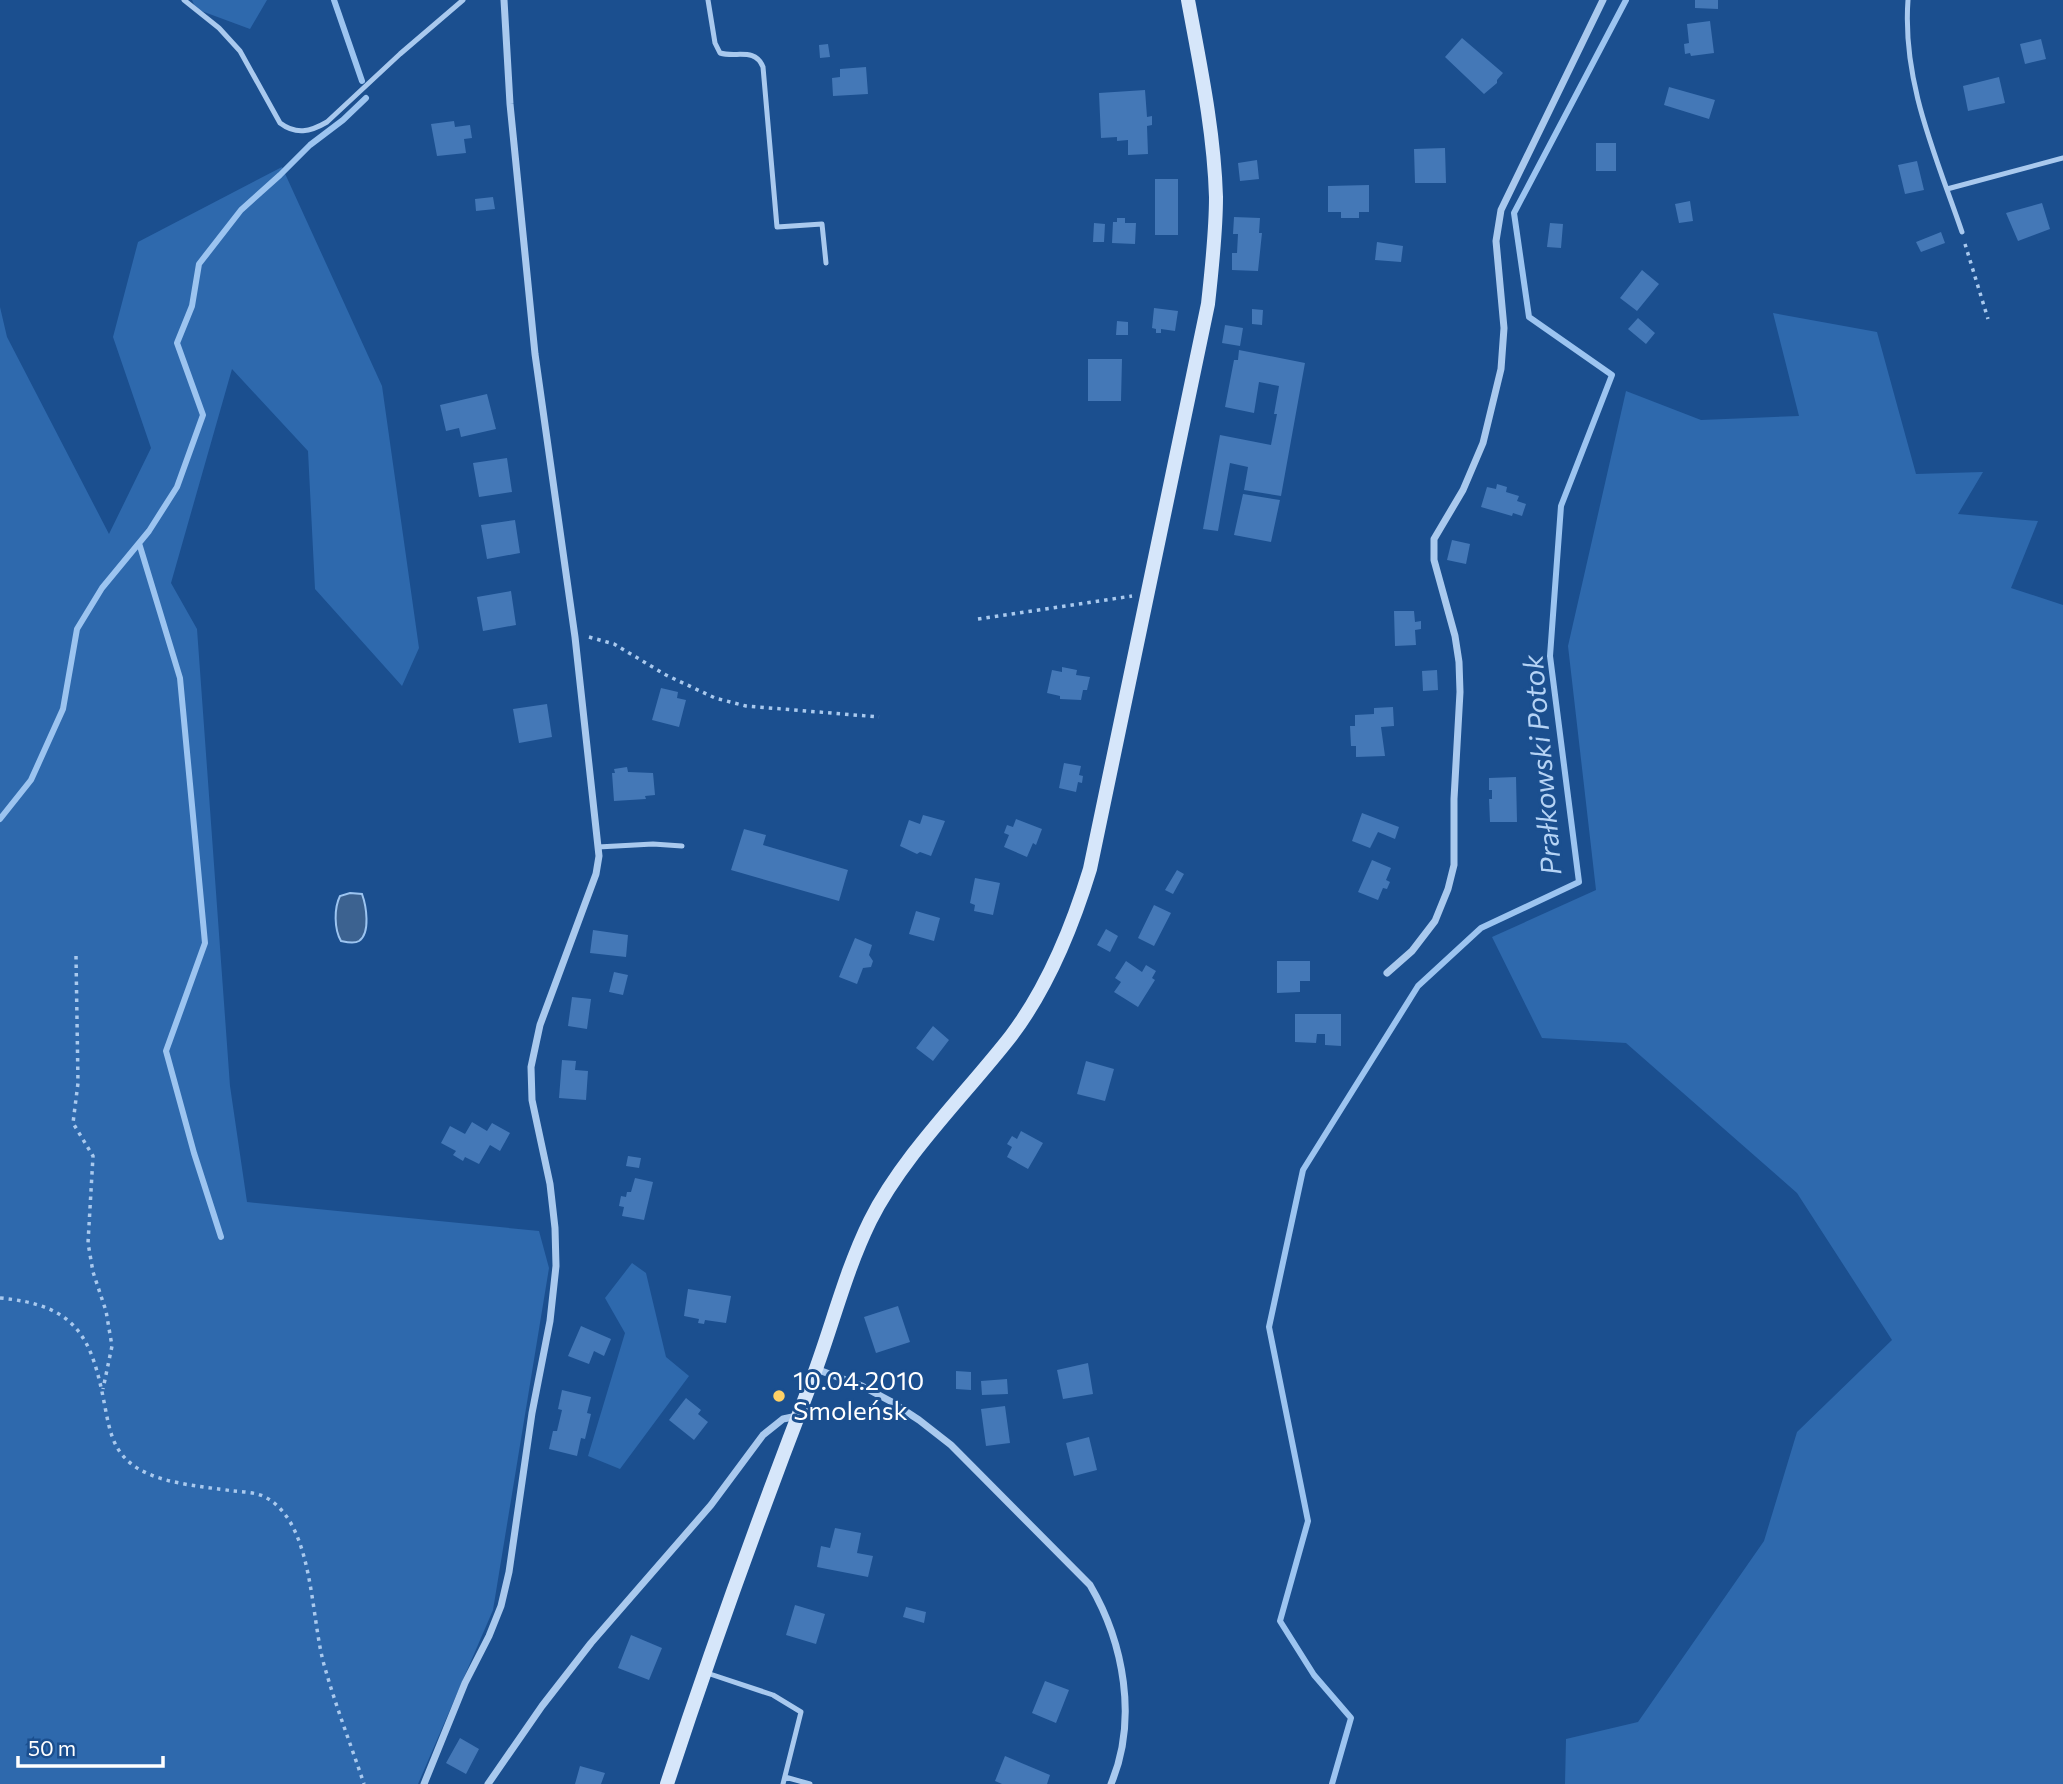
<svg xmlns="http://www.w3.org/2000/svg" width="2063" height="1784" font-family="Commissioner,sans-serif">
<rect width="100%" height="100%" fill="#1b4f8f"/>
<!-- green -->
<path fill="#2e69ad" d="M192,0H267L250,29L196,9Z
M282,167L382,386L419,648L402,686L315,589L308,451L232,369L171,583L197,629L230,1086L247,1202L539,1231L549,1268L493,1610L418,1784H0V307L7,337L109,534L151,448L113,337L138,242Z
M1773,313L1877,332L1916,474L1983,472L1958,514L2038,521L2011,588L2063,605V1784H1565L1566,1739L1638,1722L1764,1541L1797,1432L1892,1340L1797,1193L1626,1043L1542,1038L1492,937L1596,890L1568,646L1626,391L1701,420L1799,416Z
M632,1263L646,1273L666,1357L689,1376L620,1469L588,1456L625,1333L605,1298Z"/>
<!-- water -->
<path fill="#3c6290" stroke="#9cc4f0" stroke-width="2" d="M350,893L362,894C366,905 371,933 359,941C354,944 346,942 341,941C334,929 334,908 340,896Z"/>
<g fill="none" stroke-linecap="round" stroke-linejoin="round">
<!-- stream -->
<path stroke="#9cc4f0" stroke-width="6" d="M334,0L362,81
M139,543L180,678L205,943L166,1051L194,1153L221,1237
M0,819L31,780L63,709L77,629L102,588L149,531L177,487L203,415L177,343L192,306L199,264L241,210L280,175L310,145L343,120L366,98
M1332,1784L1351,1718L1314,1675L1280,1621L1308,1521L1269,1327L1303,1170L1418,986L1481,928L1579,882L1550,656L1561,506L1612,375L1529,317L1514,213L1626,0"/>
</g>
<!-- building -->
<path fill="#4478b7" d="M1695,0H1718V9L1695,8Z
M1710,21L1714,53L1691,56L1690,53L1685,54L1684,44L1689,43L1687,24Z
M1462,38L1503,73L1497,80V83L1484,94L1445,57Z
M2041,39L2046,59L2025,64L2020,44Z
M828,44L830,57L820,58L819,45Z
M866,67L868,94L833,96L832,78L840,77V69Z
M1999,77L2005,103L1968,111L1963,86Z
M1669,87L1715,100L1709,119L1664,105Z
M1145,90L1147,117L1152,116V125L1147,126L1148,154L1128,155V140L1117,141V137L1101,138L1099,93Z
M454,121L455,127L470,125L472,138L464,139L466,153L437,156L431,124Z
M1596,143H1616V171H1596Z
M1445,148L1446,183H1415L1414,149Z
M1257,160L1259,179L1240,181L1238,163Z
M1917,161L1924,190L1905,194L1898,165Z
M1155,179H1178V235H1155Z
M1369,185V212H1359V218H1341V212H1328V186Z
M493,197L495,209L476,211L475,199Z
M1690,201L1693,221L1679,223L1675,204Z
M2042,203L2050,229L2018,241L2006,213Z
M1234,217L1260,218L1259,233H1262L1258,271L1232,270V253H1237L1238,234H1233Z
M1117,218H1125V223H1136L1135,244L1112,243L1113,222H1117Z
M1094,223L1105,224L1104,242H1093Z
M1550,223L1563,224L1561,248L1547,247Z
M1941,232L1945,243L1921,252L1916,242Z
M1377,242L1403,246L1401,262L1375,260Z
M1642,270L1659,284L1637,311L1620,298Z
M1154,308L1178,311L1175,331L1161,329V333H1156V329L1152,328Z
M1252,309L1263,310L1262,325L1252,324Z
M1638,318L1655,333L1646,344L1628,329Z
M1117,321L1128,322V335H1116Z
M1225,325L1243,328L1240,346L1222,343Z
M1239,350L1305,363L1281,496L1244,490L1248,467L1230,463L1218,531L1203,529L1220,435L1271,445L1277,414H1274L1279,386L1259,382L1254,413L1225,407L1234,360H1238Z
M1088,359H1122L1121,401H1088Z
M487,394L496,429L461,437L459,428L446,431L440,405Z
M507,458L512,492L479,497L473,463Z
M1497,484L1507,487L1506,492L1519,496L1517,501L1526,504L1522,516L1513,513L1512,516L1481,507L1487,487L1496,489Z
M1243,494L1280,500L1271,542L1234,535Z
M515,520L520,553L487,559L481,525Z
M1452,540L1470,544L1466,564L1447,560Z
M511,591L516,625L483,631L477,597Z
M1394,611H1414L1415,622L1421,621V629L1415,630L1416,645L1395,646Z
M1062,667L1077,670L1076,675L1090,677L1087,690H1083L1081,700L1060,699V696L1047,693L1052,670L1062,672Z
M1437,670L1438,690L1423,691L1422,671Z
M661,688L678,692L677,698L686,700L679,727L652,720Z
M547,704L552,737L519,743L513,709Z
M1393,707L1394,726L1381,727L1385,756L1356,757V746H1351L1350,726H1355V715L1374,714V708Z
M1064,763L1081,766L1079,775L1083,776L1082,783L1078,782L1076,792L1059,788Z
M627,767L628,772L653,773L655,795L645,796L646,799L614,801L612,773H615L614,769Z
M1516,777L1517,822H1490L1489,799H1492V790H1489V778Z
M1362,813L1399,827L1395,839L1378,832L1370,848L1352,841Z
M923,815L945,821L931,856L920,852L917,854L900,846L909,820L920,824Z
M1016,819L1042,829L1036,845L1033,843L1027,857L1004,847L1009,835L1004,833L1007,825L1013,827Z
M744,829L766,835L763,845L848,870L839,901L731,870Z
M1372,860L1391,868L1386,880L1390,882L1387,889L1383,888L1378,900L1358,892Z
M1177,870L1184,874L1173,894L1165,890Z
M975,878L1000,883L993,915L974,911L975,905L970,903Z
M1154,905L1171,913L1154,946L1138,938Z
M916,911L940,918L934,941L909,934Z
M1106,929L1118,936L1110,952L1097,945Z
M593,930L628,935L626,957L590,953Z
M855,938L872,945L869,955L873,961L871,967L863,968L857,984L839,977Z
M1126,961L1142,972L1146,965L1156,971L1152,978L1155,980L1138,1007L1114,992L1121,982L1115,978Z
M1277,961H1310V981H1300V992L1277,993Z
M614,972L628,975L623,995L609,992Z
M572,997L591,999L587,1029L568,1026Z
M1295,1014H1341V1046L1325,1045V1034H1317L1316,1043L1295,1042Z
M933,1026L949,1040L933,1061L916,1048Z
M562,1060L576,1061L575,1070L588,1071L586,1100L559,1098Z
M1086,1061L1114,1069L1105,1101L1077,1094Z
M472,1122L487,1131L492,1123L510,1133L500,1151L490,1145L479,1164L465,1157L463,1161L453,1155L456,1151L441,1143L450,1126L465,1134Z
M1021,1131L1043,1143L1028,1169L1007,1157L1012,1147L1007,1144L1012,1136L1017,1139Z
M628,1156L641,1158L639,1168L626,1166Z
M635,1178L653,1182L644,1220L622,1216L624,1207L619,1206L621,1196L626,1197L627,1192H631Z
M688,1289L731,1296L726,1323L705,1320L704,1324L698,1323L699,1319L684,1316Z
M898,1306L910,1342L876,1353L864,1317Z
M581,1326L611,1339L604,1356L594,1351L589,1364L568,1356Z
M1088,1363L1093,1394L1063,1399L1057,1370Z
M956,1371L971,1372V1390L956,1389Z
M1007,1379L1008,1394L982,1395L981,1381Z
M562,1390L591,1397L587,1413L591,1414L585,1439L581,1438L577,1456L549,1449L553,1431H557L562,1410L558,1409Z
M686,1398L701,1410L698,1414L708,1422L694,1440L669,1420Z
M1005,1406L1010,1443L986,1446L981,1409Z
M1089,1437L1097,1470L1074,1476L1066,1443Z
M835,1528L861,1533L857,1553L873,1556L868,1577L817,1567L821,1546L830,1548Z
M795,1605L825,1614L816,1644L786,1635Z
M906,1607L926,1612L924,1623L903,1617Z
M631,1635L662,1648L649,1680L618,1668Z
M1045,1681L1069,1690L1056,1723L1032,1713Z
M460,1738L479,1749L466,1774L446,1763Z
M1005,1756L1050,1775L1047,1784H1002L995,1781Z
M580,1766L605,1773L601,1784H575Z"/>
<g fill="none" stroke-linecap="round" stroke-linejoin="round">
<!-- path -->
<path stroke="#a9c9ee" stroke-width="3.5" stroke-dasharray="3.5 5" stroke-linecap="butt" d="M1965,244L1988,319
M978,619L1132,596
M589,637L614,644L666,675L715,698L746,706L879,717
M76,956L78,1083L73,1123L93,1156L88,1243L93,1272L106,1311L112,1346L103,1389
M0,1298C77,1305 92,1337 105,1407C109,1427 112,1446 127,1460C151,1484 202,1486 233,1491C243,1492 255,1492 265,1497C315,1523 310,1620 325,1668C336,1707 351,1745 364,1784"/>
<!-- lane -->
<path stroke="#a9c9ee" stroke-width="5" d="M184,0L219,28L240,51L280,123C296,135 310,132 327,122L400,54L463,0
M708,0L715,43L720,53C736,58 755,47 763,67L777,227L822,224L826,263
M1908,0C1902,82 1936,156 1962,232
M1947,189L2063,158
M598,847L653,844L682,846
M707,1673L773,1695L801,1712L783,1784
M785,1777L810,1784"/>
<!-- street -->
<path stroke="#a9c9ee" stroke-width="7" d="M1387,973L1412,951L1435,921L1448,889L1454,865V799L1460,692L1459,662L1455,636L1434,560V539L1463,490L1483,443L1501,369L1504,328L1496,241L1501,210L1603,0
M816,1369L862,1386L890,1401L919,1420L951,1445L1090,1585C1124,1643 1138,1720 1111,1784
M424,1784L465,1683L489,1636L501,1606L509,1572L532,1413L550,1321L556,1266L555,1228L550,1184L532,1100L531,1067L540,1025L596,874L599,856L575,637L535,354L510,104L504,0
M488,1784L542,1706L591,1643L711,1505L763,1435L783,1419L797,1416"/>
<!-- secondary -->
<path stroke="#d6e6fa" stroke-width="14" d="M667,1784C711,1650 759,1517 810,1385C831,1331 844,1274 870,1221C903,1155 965,1095 1011,1036C1048,987 1072,928 1090,869L1208,304C1212,268 1216,232 1216,197C1214,130 1200,65 1188,0"/>
</g>
<!-- markers -->
<circle fill="#ffd166" stroke="#1b4f8f" stroke-width="2.5" cx="779" cy="1396" r="7"/>
<g text-anchor="middle" stroke-width="6" stroke-linejoin="round" paint-order="stroke">
<!-- poi labels -->
<g font-size="26" fill="#fff" stroke="#1b4f8f" text-anchor="start">
<text x="793" y="1390">10.04.2010<tspan x="793" dy="30">Smoleńsk</tspan></text>
</g>
<!-- water labels -->
<g font-size="28" font-style="italic" fill="#b5d3f5" stroke="#1b4f8f">
<text transform="translate(1542 765) rotate(-95)" y="10">Prałkowski Potok</text>
</g>
</g>
<!-- scale -->
<path d="M18 1756v10h145v-10" fill="none" stroke="#ffffff" stroke-width="3.5"/>
<text x="28" y="1756" font-size="21" fill="#ffffff" stroke="#1b4f8f" stroke-width="5" paint-order="stroke">50 m</text>
</svg>
